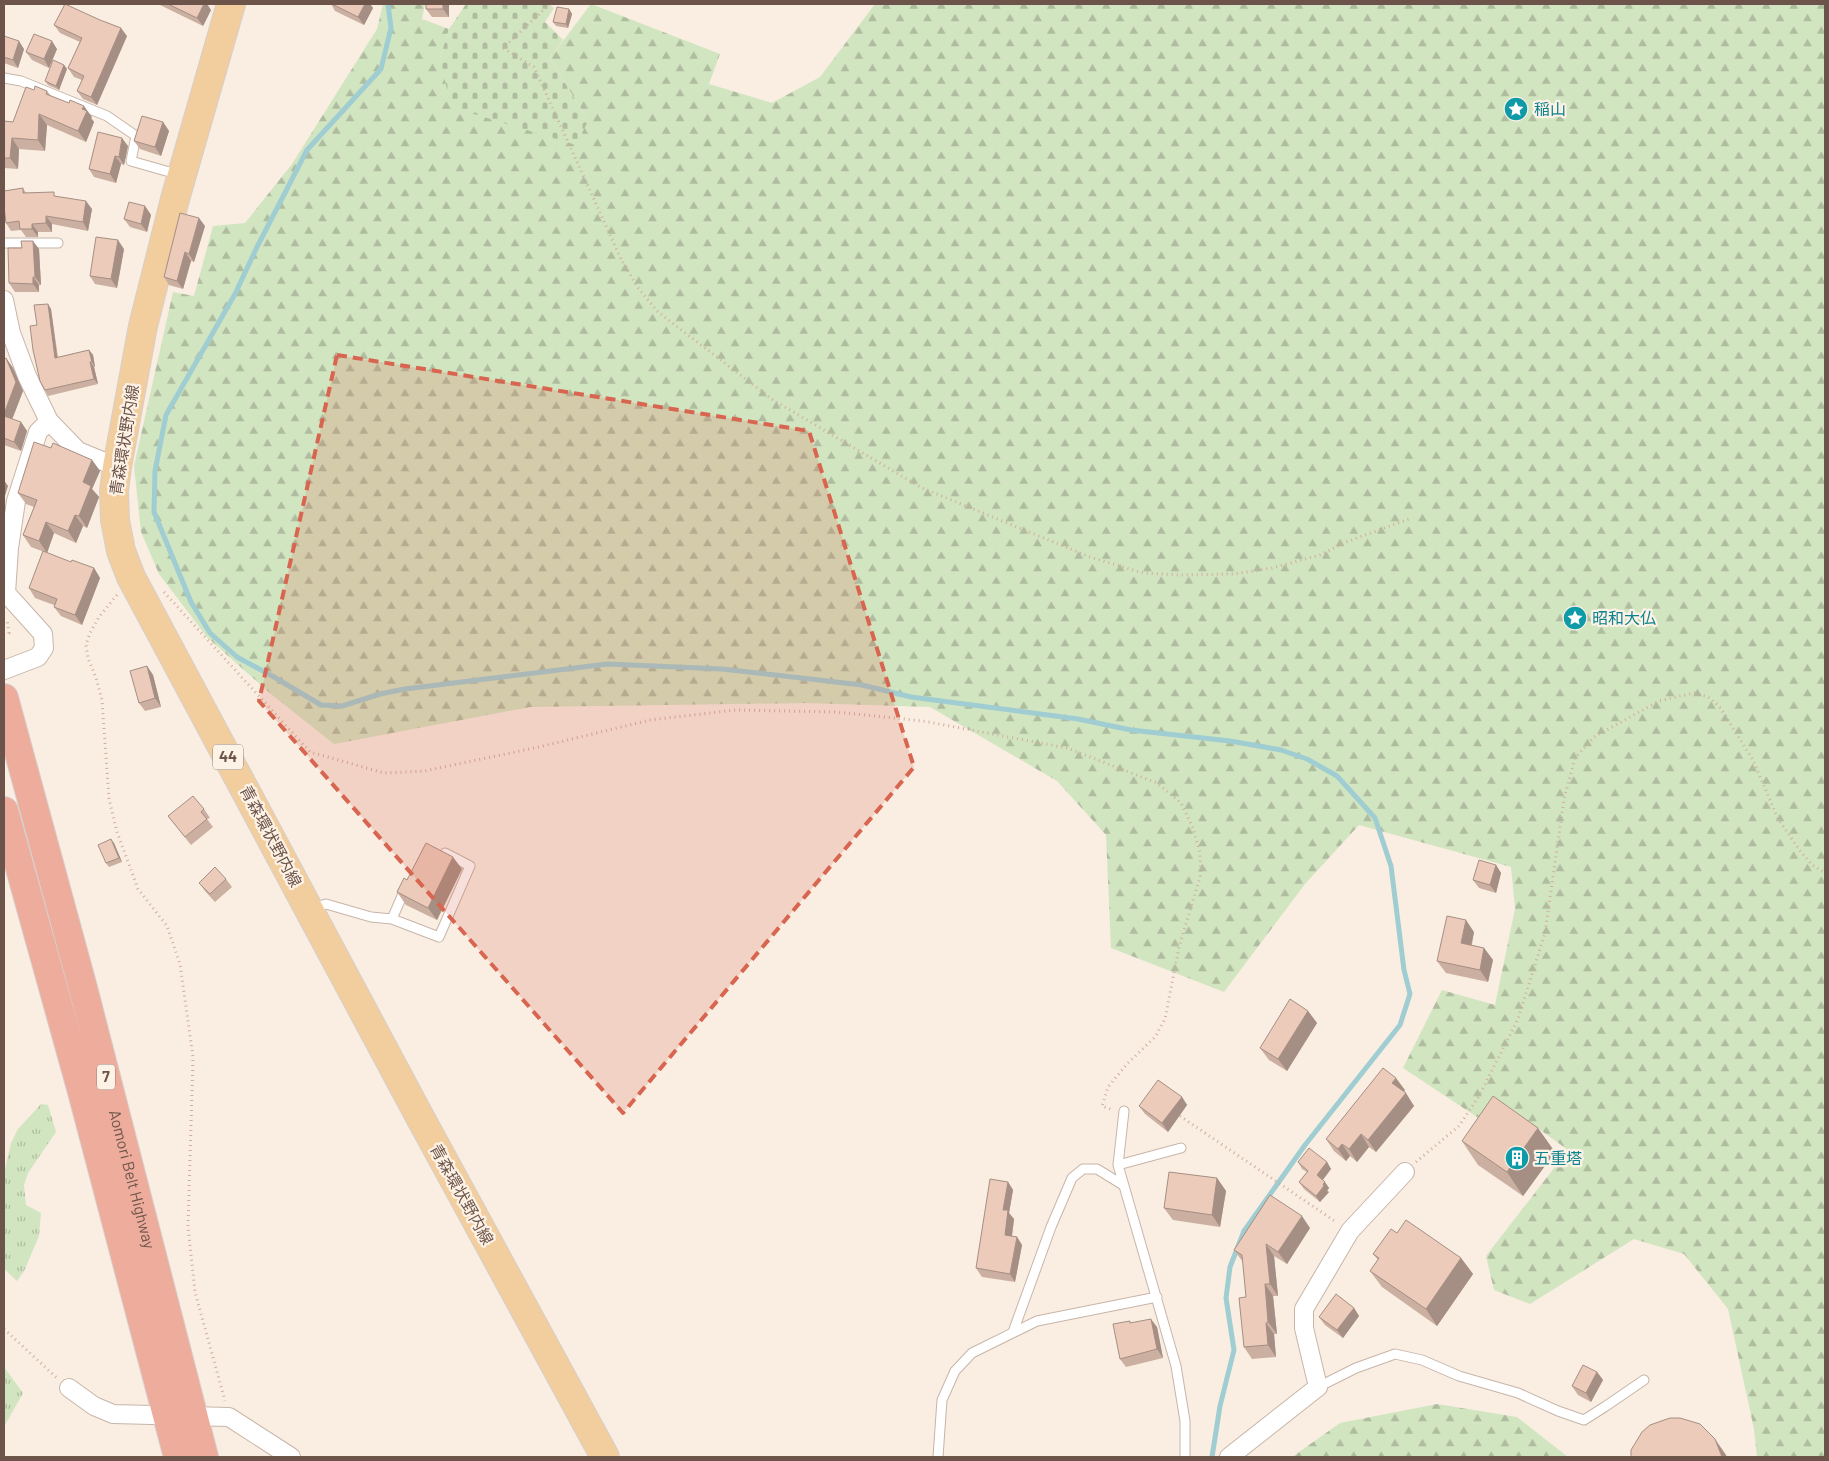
<svg xmlns="http://www.w3.org/2000/svg" width="1829" height="1461" font-family="Barlow,'Noto Sans JP',sans-serif">
<defs>
<pattern id="grass-tufts" width="24" height="20" patternUnits="userSpaceOnUse" patternTransform="scale(1.25)"><rect width="24" height="20" fill="#d2e5c1"/><path d="M3 7l-1-3M5 7V3M7 7l1-3M15 17l-1-3M17 17v-4M19 17l1-3" fill="none" stroke="#afbc9f"/></pattern>
<pattern id="forest-firs" width="22" height="20" patternUnits="userSpaceOnUse" patternTransform="scale(1.25)"><rect width="22" height="20" fill="#d2e5c1"/><path d="M5 1l3.5 6h-7zM16 11l3.5 6h-7z" fill="#afbc9f"/></pattern>
<pattern id="cemetery-stones" width="16" height="16" patternUnits="userSpaceOnUse" patternTransform="scale(1.25)"><rect width="16" height="16" fill="#d2e5c1"/><path d="M2 7V4a2 2 0 0 1 4 0v3zM10 15v-3a2 2 0 0 1 4 0v3z" fill="#afbc9f"/></pattern>
</defs>
<rect width="100%" height="100%" fill="#f9eee1"/>
<!-- grass -->
<path fill="url(#grass-tufts)" d="M41,1104L48,1105L56,1132L28,1173L24,1185L26,1205L41,1213L39,1236L24,1271L17,1281L4,1269V1173L11,1143L18,1129Z
M4,1367L23,1393L4,1427Z"/>
<!-- forest -->
<path fill="url(#forest-firs)" d="M383,4H425L422,19L449,29L440,58L588,121L550,58L591,4L720,54L709,84L772,103L820,77L875,4H1825V1457H1757L1754,1429L1728,1309L1684,1254L1634,1239L1530,1304L1494,1290L1486,1256L1568,1150L1503,1103L1483,1121L1403,1068L1442,990L1495,1005L1515,909L1511,867L1359,825L1305,884L1224,992L1111,948L1106,835L1057,781L930,707L807,703L530,707L334,744L271,694L207,637L159,574L141,532L134,466L173,292L194,296L213,226L245,223L292,164L377,29Z
M1437,1404L1517,1417L1568,1457H1292L1340,1423Z"/>
<!-- cemetery -->
<path fill="url(#cemetery-stones)" d="M466,4H548L554,8L545,22L563,40L550,58L588,121L576,145L451,107L440,58L449,29Z"/>
<g fill="none" stroke-linecap="round" stroke-linejoin="round">
<!-- stream -->
<path stroke="#9fcdd1" stroke-width="5" d="M388,4L391,28L381,69L307,150L257,247L235,294L166,415L155,471L154,512L191,602L210,633L237,657L274,677L321,705L342,706L380,694L405,689L607,664L722,669L862,685L911,697L1078,719L1131,730L1230,741L1281,750L1307,759L1337,776L1375,818L1391,866L1404,970L1410,994L1400,1025L1305,1145L1244,1231L1230,1267L1226,1298L1234,1350L1220,1406L1212,1457"/>
<!-- lane casing -->
<g stroke="#c8b5a9" stroke-width="11">
<path id="lane" d="M4,78L21,81L107,116L136,136L131,161L180,175
M4,243H58
M312,908L326,904L371,917L392,919L439,937L470,866L445,853
M392,919L405,889
M1181,1148L1118,1165L1176,1366L1185,1421V1457
M1118,1165L1124,1111
M1013,1332L1051,1227L1072,1178L1083,1169H1097L1123,1185
M1318,1387L1356,1368L1395,1354L1422,1360L1459,1376L1518,1393L1558,1411L1584,1420L1606,1406L1644,1380
M938,1457L942,1400L955,1371L972,1353L1037,1321L1157,1297"/>
</g>
<!-- street casing -->
<g stroke="#c8b5a9" stroke-width="20">
<path id="street" d="M4,300L11,333L27,376L49,421L78,451L117,467
M4,670L38,657L44,648L43,634L6,593L9,548L16,501L38,432L49,421
M69,1388L94,1406L113,1414L229,1417L291,1457
M1229,1457L1318,1387L1304,1328V1309L1350,1231L1405,1172"/>
</g>
<!-- primary casing -->
<g stroke="#d6cfcc" stroke-width="30">
<path id="primary" d="M231,4L175,199L143,326L117,467L114,491L115,520L121,551L131,577L421,1119L605,1457"/>
</g>
<!-- highway casing -->
<g stroke="#d6cfcc" stroke-width="30">
<g id="highway">
<path id="s1" d="M4,698L83,988L204,1457"/>
<path d="M4,811L81,1088L178,1457"/>
</g>
</g>
<!-- path -->
<path stroke="#d0ae9f" stroke-width="3" stroke-dasharray="1 4" stroke-linecap="butt" d="M550,4L503,48L534,67L621,259L638,288L658,312L773,400L922,488L1090,557L1143,573L1180,575L1233,574L1272,568L1320,555L1346,542L1409,519
M164,592L310,752L384,773L424,771L539,747L650,720L736,710L836,712L923,721L1067,748L1157,783L1181,803L1193,828L1200,853L1201,874L1179,947L1165,1019L1155,1037L1127,1064L1108,1087L1102,1106L1113,1110
M117,595L99,617L90,633L86,645L88,658L96,678L102,700L109,799L117,832L138,889L167,926L180,964L193,1057L188,1227L195,1292L225,1401
M4,634L9,633L7,619
M1180,1116L1336,1222
M1416,1162L1459,1126L1479,1096L1518,1019L1545,933L1564,799L1575,758L1594,737L1659,701L1694,693L1708,697L1719,706L1753,760L1778,819L1801,852L1812,865L1825,873
M4,1329L57,1378"/>
<!-- lane -->
<use href="#lane" stroke="#fff" stroke-width="9"/>
<!-- street -->
<use href="#street" stroke="#fff" stroke-width="18"/>
<!-- primary -->
<use href="#primary" stroke="#f2cd9e" stroke-width="28"/>
<!-- highway -->
<use href="#highway" stroke="#eeac9d" stroke-width="28"/>
</g>
<!-- wall -->
<path fill="#cbafa1" d="M158,4H207L211,10L203,26Z
M331,4H370L373,8L364,25L335,11Z
M426,4H449V17H432L426,9Z
M569,9L572,14L568,28L556,26L553,22Z
M54,25L127,36L97,105L83,99L77,91L82,80L74,77L68,68L80,42L60,33Z
M4,36L24,49L18,68L4,63Z
M57,49L49,68L32,60L26,52Z
M64,65L67,69L59,90L48,85L45,81Z
M34,90L47,91L51,96L92,117L91,118L94,122L86,142L47,125L45,151L19,149L18,169L4,168V121L13,122Z
M163,122L169,131L161,156L140,149L134,141Z
M128,146L124,165L121,164L116,183L94,177L89,169Z
M23,188L26,193L57,196L92,209L88,231L52,224V232H38V237H26L21,230L11,231L6,223Z
M145,206L151,215L147,232L130,227L124,219Z
M205,226L194,262L191,261L183,289L169,285L164,277Z
M39,249L41,285H39V292H15L9,283Z
M124,249L117,288L95,284L90,276Z
M48,304L51,309L58,357L89,350L93,355L95,367H94L98,384L48,396L45,390L37,325Z
M6,358L13,368L23,391L12,419L21,422L27,431L21,451L4,445V359Z
M51,448L92,460L100,471L92,489L99,497L87,528L83,526L76,543L54,533L47,553L31,547L23,535L34,507L26,504L18,493Z
M71,562L94,568L100,578L82,625L61,616L54,607V605L35,598L29,588Z
M147,666L153,675L161,707L145,711L139,703Z
M204,809L210,818L207,819L213,827L191,845L168,816Z
M114,843L122,862L109,867L106,863Z
M1496,865L1501,873L1496,893L1479,888L1473,880Z
M462,869L437,920L406,905L397,892L407,880Z
M226,879L232,887L215,902L205,891L199,883Z
M1474,932L1472,945L1484,948L1493,960L1488,982L1446,973L1437,961Z
M1308,1011L1317,1023L1287,1071L1269,1060L1260,1048Z
M1405,1090L1404,1092L1414,1106L1376,1152L1369,1147L1357,1162L1350,1156L1346,1161L1334,1151L1326,1139Z
M1182,1097L1187,1105L1168,1132L1145,1114L1139,1106Z
M1462,1141L1555,1152L1523,1196L1478,1165Z
M1298,1162H1327L1331,1169L1323,1180L1329,1188L1327,1191L1329,1192L1320,1202L1304,1189L1299,1182L1307,1172L1302,1169Z
M1217,1178L1226,1191L1220,1227L1173,1220L1164,1208Z
M1008,1182L1013,1190L1009,1213L1014,1219L1012,1236L1017,1237L1022,1245L1015,1282L982,1277L976,1268Z
M1310,1228L1287,1264L1274,1256L1278,1296H1273L1277,1334H1274L1276,1357L1252,1359L1244,1347L1246,1297L1243,1262L1234,1250Z
M1397,1233L1461,1258L1473,1274L1437,1326L1382,1287L1370,1271L1378,1260L1373,1254Z
M1354,1308L1359,1316L1343,1338L1325,1325L1319,1317Z
M1131,1323L1157,1327L1163,1358L1126,1367L1120,1359Z
M1597,1372L1603,1380L1591,1402L1578,1395L1572,1386Z"/>
<!-- shaded-wall -->
<path fill="#a58e83" d="M203,4H207L211,10L203,26L197,18Z
M365,4H370L373,8L364,25L358,17Z
M443,4H449V17L443,9Z
M569,9L572,14L568,28L566,24Z
M121,28L127,36L97,105L91,97Z
M19,41L24,49L18,68L13,60Z
M52,41L57,49L49,68L44,59Z
M64,65L67,69L59,90L56,86Z
M84,106L92,117L91,118L94,122L86,142L78,131L82,109Z
M39,114L47,125L45,151L38,140Z
M163,122L169,131L161,156L155,147Z
M12,138L19,149L18,169L10,158Z
M122,138L128,146L124,165L119,157Z
M115,156L121,164L116,183L110,174Z
M86,201L92,209L88,231L83,222Z
M145,206L151,215L147,232L141,224Z
M46,216L52,224V232L46,223Z
M199,218L205,226L194,262L189,254Z
M32,224L38,232V237L32,229Z
M118,240L124,249L117,288L111,279Z
M33,241L39,249L41,285L35,277Z
M185,252L191,261L183,289L177,281Z
M33,277L39,285V292L33,284Z
M48,304L51,309L58,363L55,358Z
M89,350L93,355L95,367L92,362Z
M6,358L13,368L23,391L10,425L4,417Z
M90,362L94,367L98,384L94,379Z
M21,422L27,431L21,451L14,442Z
M92,460L100,471L92,489L99,497L87,528L79,516L83,482Z
M4,480L8,486L4,499Z
M75,515L83,526L76,543L68,531Z
M46,522L54,533L47,553L39,541Z
M94,568L100,578L82,625L75,615Z
M147,666L153,675L161,707L155,698Z
M111,839L114,843L122,862L119,858Z
M453,857L462,869L437,920L428,908Z
M1496,865L1501,873L1496,893L1490,885Z
M1466,920L1474,932L1469,955L1461,943Z
M1484,948L1493,960L1488,982L1480,970Z
M1308,1011L1317,1023L1287,1071L1278,1059Z
M1396,1078L1405,1090L1401,1095L1392,1083Z
M1406,1093L1414,1106L1376,1152L1368,1140Z
M1182,1097L1187,1105L1168,1132L1162,1123Z
M1538,1128L1555,1152L1523,1196L1507,1172Z
M1361,1134L1369,1147L1357,1162L1349,1149Z
M1342,1144L1350,1156L1346,1161L1338,1149Z
M1327,1162L1331,1169L1321,1182L1317,1175Z
M1217,1178L1226,1191L1220,1227L1212,1215Z
M1008,1182L1013,1190L1009,1213L1014,1219L1011,1243L1005,1235L1003,1210Z
M1325,1182L1329,1188L1327,1191L1329,1192L1320,1202L1316,1196Z
M1302,1216L1310,1228L1287,1264L1278,1252Z
M1017,1237L1022,1245L1015,1282L1010,1274Z
M1266,1244L1274,1256L1278,1296L1270,1284Z
M1461,1258L1473,1274L1437,1326L1426,1309Z
M1265,1284L1273,1296L1277,1334L1268,1322Z
M1354,1308L1359,1316L1343,1338L1337,1330Z
M1151,1319L1157,1327L1163,1358L1157,1349Z
M1266,1323L1274,1334L1276,1357L1268,1345Z
M1597,1372L1603,1380L1591,1402L1586,1393Z
M1715,1439L1726,1455L1727,1457H1722Z"/>
<!-- building -->
<path fill="#eccbbb" stroke="#a58e83" d="M65,4L100,20L121,28L91,97L77,91L84,76L68,68L82,38L54,25Z
M168,4H204L197,18Z
M332,4H365L358,17Z
M426,4H443V9H426Z
M557,7L569,9L566,24L553,22Z
M34,34L52,41L44,59L26,52Z
M4,36L19,41L13,60L4,57Z
M53,60L64,65L56,86L45,81Z
M35,86L47,91L46,94L69,103L70,100L84,106L82,109L87,111L78,131L39,114L38,140L12,138L10,158H4V121L13,122L26,87L34,90Z
M142,116L163,122L155,147L134,141Z
M98,132L122,138L119,157L115,156L110,174L89,169Z
M23,188V193L54,192V196L86,201L83,222L46,216V223L32,224V229H20L19,221L6,223L4,207V191Z
M129,202L145,206L141,224L124,219Z
M180,213L199,218L189,254L185,252L177,281L164,277Z
M96,237L118,240L111,279L90,276Z
M21,241H33L35,277H33V284L9,283L8,248H22Z
M48,304L55,358L89,350L92,362H90L94,379L45,390L40,381L33,350L30,326L37,325L34,305Z
M6,358L16,382L4,414V359Z
M4,416L21,422L14,442L4,438Z
M34,442L51,448L53,443L92,460L83,482L91,486L79,516L75,515L68,531L46,522L39,541L23,535L37,500L18,493Z
M43,551L71,562L72,560L94,568L75,615L54,607L57,599L29,588Z
M147,666L155,698L139,703L130,671Z
M193,796L204,809L201,812L207,819L185,837L168,816Z
M111,839L119,858L106,863L98,845Z
M426,843L453,857L428,908L397,892L404,878L407,880Z
M1479,860L1496,865L1490,885L1473,880Z
M215,867L226,879L210,894L199,883Z
M1447,916L1466,920L1461,943L1484,948L1480,970L1437,961Z
M1290,999L1308,1011L1278,1059L1260,1048Z
M1383,1068L1396,1078L1392,1083L1406,1093L1368,1140L1361,1134L1349,1149L1342,1144L1338,1149L1326,1139Z
M1158,1080L1182,1097L1162,1123L1139,1106Z
M1493,1096L1538,1128L1507,1172L1462,1141Z
M1309,1148L1327,1162L1317,1175L1325,1182L1323,1184L1324,1186L1316,1196L1299,1182L1308,1171L1298,1162Z
M1169,1172L1217,1178L1212,1215L1164,1208Z
M990,1179L1008,1182L1003,1210H1008L1005,1235L1017,1237L1010,1274L976,1268Z
M1270,1195L1302,1216L1278,1252L1266,1244L1270,1284H1265L1268,1322L1266,1323L1268,1345L1244,1347L1239,1298L1246,1297L1242,1255L1234,1250Z
M1406,1220L1461,1258L1426,1309L1370,1271L1379,1258L1373,1254L1391,1229L1397,1233Z
M1336,1294L1354,1308L1337,1330L1319,1317Z
M1151,1319L1157,1349L1120,1359L1113,1324L1130,1321V1323Z
M1583,1365L1597,1372L1586,1393L1572,1386Z
M1670,1418H1680L1700,1424L1715,1439L1722,1457H1631V1450L1642,1432L1650,1425Z"/>
<!-- marked area -->
<path fill="#d86550" fill-opacity="0.2" stroke="#d86550" stroke-width="4" stroke-dasharray="10 6" stroke-linejoin="round" d="M337,355L809,431L914,767L623,1113L259,701Z"/>
<!-- icons -->
<defs>
<g id="sight-disc" transform="scale(1.25)"><circle r="9.5" fill="#0f9aa8" stroke="#fdf2e6"/><path d="M0-6L1.8-2.2L6-1.7L2.9 1.2L3.7 5.4L0 3.3L-3.7 5.4L-2.9 1.2L-6-1.7L-1.8-2.2Z" fill="#fff"/></g>
<g id="building-disc" transform="scale(1.25)"><circle r="9.5" fill="#0f9aa8" stroke="#fdf2e6"/><path d="M-4-6H4V6H1V3H-1V6H-4ZM-2.5-4.3h1.7v1.8h-1.7ZM.8-4.3h1.7v1.8H.8ZM-2.5-1h1.7V.8h-1.7ZM.8-1h1.7V.8H.8Z" fill="#fff"/></g>
</defs>
<g fill-rule="evenodd">
<use href="#sight-disc" x="1516" y="109"/>
<use href="#sight-disc" x="1575" y="618"/>
<use href="#building-disc" x="1517" y="1158"/>
</g>
<g text-anchor="middle" stroke-width="4.5" stroke-linejoin="round" paint-order="stroke">
<!-- shield labels -->
<g fill="#fdf2e6" stroke="#988379" stroke-width="1">
<rect x="213" y="744.5" width="30" height="25" rx="4"/>
<rect x="97" y="1064.5" width="18" height="25" rx="4"/>
</g>
<g font-size="15" font-weight="bold" fill="#6d544a">
<text x="228" y="762">44</text>
<text x="106" y="1082">7</text>
</g>
<!-- culture labels -->
<g font-size="16" fill="#0d838f" stroke="#fdf2e6" text-anchor="start">
<text x="1534" y="115">稲山</text>
<text x="1592" y="624">昭和大仏</text>
<text x="1534" y="1164">五重塔</text>
</g>
<!-- street labels -->
<g font-size="16" fill="#6d544a" stroke="#fdf2e6">
<text transform="translate(124 440) rotate(-81)" y="6">青森環状野内線</text>
<text transform="translate(271 836) rotate(62)" y="6">青森環状野内線</text>
<text dy="6" stroke="none"><textPath href="#s1" startOffset="498">Aomori Belt Highway</textPath></text>
<text transform="translate(462 1194) rotate(61)" y="6">青森環状野内線</text>
</g>
</g>
<!-- border -->
<rect width="1829" height="1461" fill="none" stroke="#6d544a" stroke-width="10"/>
</svg>
